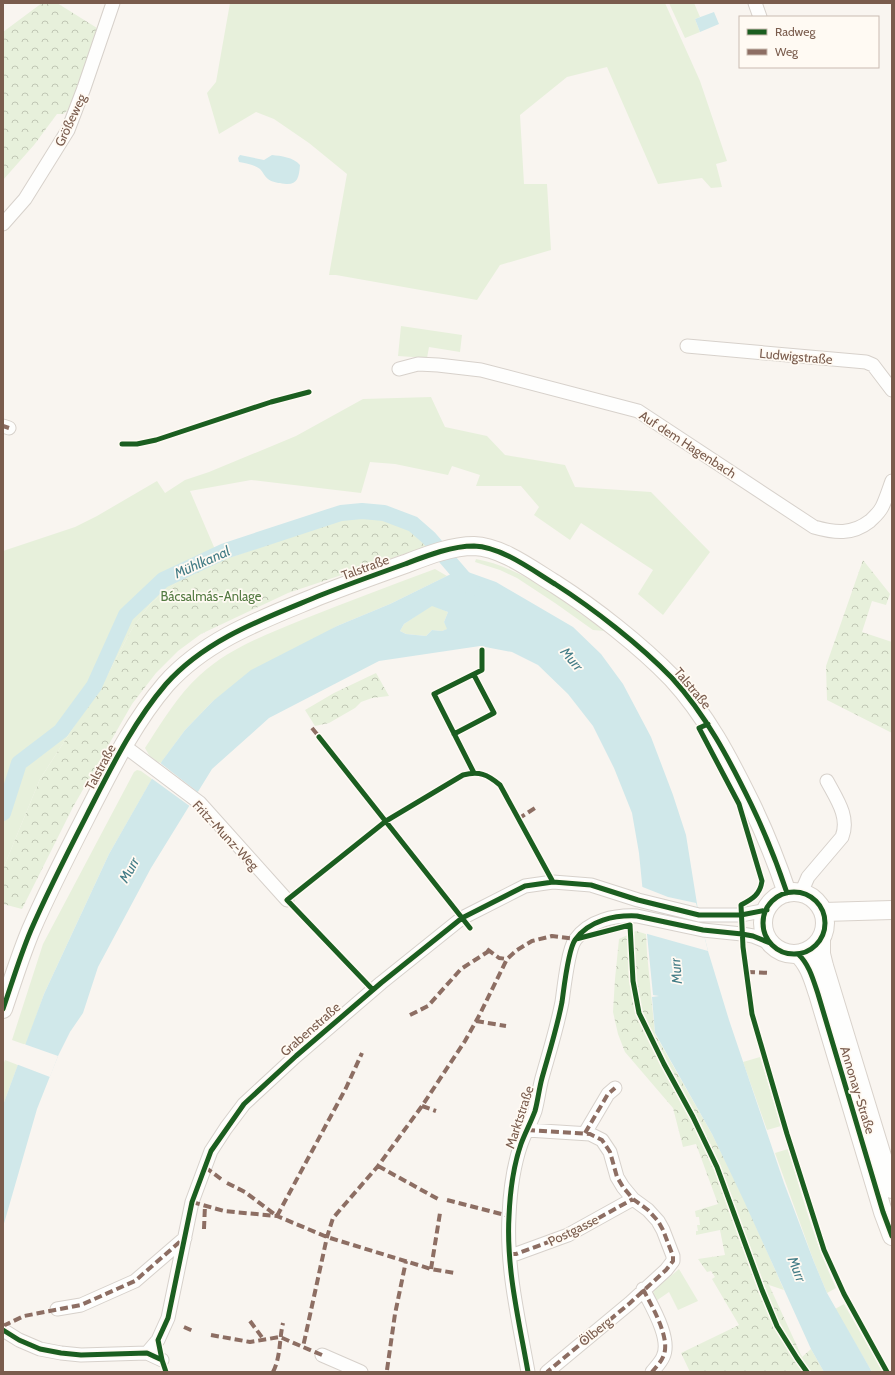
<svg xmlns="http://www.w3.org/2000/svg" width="895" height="1375" font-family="Cabin,sans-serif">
<defs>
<pattern id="forest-crowns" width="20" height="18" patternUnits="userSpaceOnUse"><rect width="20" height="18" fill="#e7f0db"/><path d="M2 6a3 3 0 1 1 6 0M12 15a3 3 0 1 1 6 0" fill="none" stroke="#c0c6b4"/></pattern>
</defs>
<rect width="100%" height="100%" fill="#f9f5f0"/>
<!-- green -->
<path fill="#e7f0db" d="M230,3H665L700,81L727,161L716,164L722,187L711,188L702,178L658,184L607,67L567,77L520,115L524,184H547L551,250L500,265L477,300L336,275H329L347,174L309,143L274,119L256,112L219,134L207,93L216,82Z
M669,3H694L700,17L695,19L700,32L685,38Z
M401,326L462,335L460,352L429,347L427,358L398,356Z
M431,397L445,427L487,436L505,455L565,465L575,487L651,492L710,552L663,615L638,594L653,570L581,523L570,540L534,515L539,507L521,486H476L480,475L452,466L448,475L395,464L370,462L361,493L251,480L190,491L220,561L197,569L177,582L151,603L133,627L108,674L40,779L3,869V551L75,527L97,516L157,481L165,493L185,480L209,472L296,436L363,399Z
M476,559C525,568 565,604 605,631L593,630L555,603L517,578L500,570L475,562Z
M435,569L447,576L390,604L337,626L213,701L185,730L160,764L149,755L145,748C162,722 177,696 200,675C231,647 266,635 304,619C347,602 391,585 435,569Z
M432,605L448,612L444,622L448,629L442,631L432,630L426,636L406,634L400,631L404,624Z
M137,770L141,771L152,779L109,854L44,994L26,1045L12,1040L43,944L134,772Z
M760,1057L781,1126L767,1130L743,1062Z
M5,1060L18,1065L3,1105V1065Z
M788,1149C802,1196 815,1243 836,1288L827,1293L814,1262L775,1153Z
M679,1269L698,1301L678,1310L669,1292L656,1301L653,1294L654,1290Z
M844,1304L883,1372H872L835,1309Z"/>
<!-- forest -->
<path fill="url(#forest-crowns)" d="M42,3H57L97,28L72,107L63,114H57L34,145L3,180V32Z
M353,515C371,515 393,517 409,527C417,532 424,539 431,545L288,593L201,634L178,651L156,673L132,704L73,807L22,909L3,904V869L40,779L108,674L133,627L151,603L177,582L197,569Z
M863,560L890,594L886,605L872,601L862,632L892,642V733L827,700L826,666Z
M376,673L389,696L372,698L361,702L355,708L329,723L315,726L305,710L334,693Z
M636,931L646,934L647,953L655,1034L712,1134L743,1197L784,1290L769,1285L802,1357L811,1349L824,1372H690L681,1353L739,1325L712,1279L715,1277L711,1271L707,1272L698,1259L725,1255L720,1230L696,1235V1231H698L697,1225H700L699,1217H696L695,1211L718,1204L696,1144L683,1147L673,1108L625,1052L618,1034L613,1012L615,979L619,939Z"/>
<!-- water -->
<path fill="#d0e8ea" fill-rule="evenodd" d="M714,12L719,24L700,32L695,19Z
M240,155L264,160L272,155C281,156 293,157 300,165C299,180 296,187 280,183C277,183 270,181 268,179C265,177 263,172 260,169C255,165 246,163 239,162L238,158Z
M468,572L496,582L573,627L601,654L623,684L651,737L673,795L686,835L698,910L708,951L729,1020L784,1183L814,1262L827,1293L872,1372H824L811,1349L744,1201L712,1134L655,1033L652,997L659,996L653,995L639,853L632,813L614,768L593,726L568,694L538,665L512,652L480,646L379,661L269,718L212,769L151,868L98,967L83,1013L70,1032L58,1056L37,1109L3,1227V1105L44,994L109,854L162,761L185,730L213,701L251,670L337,626L390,604L453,573ZM432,606L448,612L444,622L447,629L442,631L432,630L426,636L406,634L400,631L404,624Z"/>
<!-- pier -->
<path fill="#f9f5f0" d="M159,762L199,793L191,807L151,778Z
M640,886L668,897L696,903L708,951L644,933Z
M24,1044L58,1056L50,1077L16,1064Z"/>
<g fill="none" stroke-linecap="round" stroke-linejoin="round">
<!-- canal -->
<path stroke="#d0e8ea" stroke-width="16" d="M3,813L19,763L61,731L94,686L126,615L163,580L225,551L341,513L362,511L384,513L413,524L429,538L472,588"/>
<!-- street casing -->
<g stroke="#d7d1cb" stroke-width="15">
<path id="street" d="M755,3L760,17
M3,224L25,199L68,130L84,88L113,3
M687,346L866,362L873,365L892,390
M399,369L418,364L438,365L481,370L638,411L814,527C835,533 852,535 870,521C874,517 879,513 882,507C886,499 889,489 892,481
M3,426L9,428
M123,745L200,803L287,900
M801,893L808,877L842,837C850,817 836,798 827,781
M527,1130L590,1134L602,1140L610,1152L617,1177L623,1187L633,1199L648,1210L658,1221L663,1230L673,1256V1261L666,1270L630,1303L547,1372
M585,1133L608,1094L615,1088
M510,1254H516L568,1235L633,1199
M643,1289C651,1305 672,1339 663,1357C661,1362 656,1367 652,1372
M57,1309L81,1305L135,1281L185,1238
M3,1330L19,1340L40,1349L61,1353L81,1355L147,1353L162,1360
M147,1353L158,1340L168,1318L192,1202L211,1151L226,1128L244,1104L296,1056L381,983L462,918L525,886L553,882L591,885L638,900L699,915H741L767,910
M322,1355L361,1372
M528,1372C519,1321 506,1268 509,1216C510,1192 513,1167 521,1144C525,1133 531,1122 535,1111C538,1100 539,1089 542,1078C549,1053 557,1028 562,1002C564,988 568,950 575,940C589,920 615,915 637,916L703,930L742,934L753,936L770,943"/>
</g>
<!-- secondary casing -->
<g stroke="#d9d2cb" stroke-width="20">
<path id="secondary" d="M763 923a31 31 0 1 1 62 0a31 31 0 1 1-62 0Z
M824,912L892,910
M821,940V954L824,966L892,1189
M798,954C809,964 813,979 818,994L883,1212L892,1236
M3,1009C12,983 20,956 31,930C50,886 72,844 94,801C115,760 136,719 166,684C207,638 266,618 321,595C349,584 377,574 405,564C426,556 451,546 474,546C502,547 532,570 555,584C594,609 640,645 672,678C706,715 729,759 751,804C765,833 777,863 787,893"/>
</g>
<!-- street -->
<use href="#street" stroke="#fefefd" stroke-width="13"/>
<!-- secondary -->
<use href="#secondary" stroke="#fefefd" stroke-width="18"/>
<!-- quiet -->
<path stroke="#8d6e63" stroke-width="4" stroke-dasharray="8 4" stroke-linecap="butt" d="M3,426L9,428
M312,728L321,739
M518,819L535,808
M487,949L499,958L507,959
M747,972L770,973
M410,1015L428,1006L461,969L489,951
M476,1021L506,1026
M422,1106L436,1111
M527,1130L590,1134L602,1140L610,1152L617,1177L623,1187L633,1199L648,1210L658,1221L663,1230L673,1256V1261L666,1270L630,1303L547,1372
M585,1133L608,1094L615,1088
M378,1166L438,1199
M205,1167L221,1179
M227,1183L245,1192L277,1216L346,1088L362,1053
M447,1200L509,1216
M192,1202L224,1211L277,1216L327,1237L431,1269L455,1273
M204,1229L205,1205
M510,1254H516L568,1235L633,1199
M431,1269L440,1213
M643,1289C651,1305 672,1339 663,1357C661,1362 656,1367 652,1372
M250,1321L264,1340
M3,1326L24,1316L81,1305L135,1281L183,1239
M184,1327L193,1331
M211,1335L250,1342L280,1337L303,1347
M322,1355L303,1347L327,1237L333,1218L378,1166L422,1106L465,1041L480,1014L507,959L517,950L532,941L552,936L576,939
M387,1370L395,1314L406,1261
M273,1372C281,1356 279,1340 283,1323"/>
<!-- cycleway casing -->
<g stroke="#fffaf3" stroke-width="8">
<path id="cycleway" d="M122,444H137L156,440L271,402L309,392
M708,724L699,728L739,804L762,881C760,895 752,899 741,905L743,947L752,1014L787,1134L824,1250L844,1294L887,1372
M454,734L494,713L474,675
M319,737L470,928
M474,773L434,694L482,670V650
M763 923a31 31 0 1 1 62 0a31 31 0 1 1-62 0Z
M576,939L630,925L633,981L639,1013L664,1064L693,1117L717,1167L762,1290L777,1326L797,1358L807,1372
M798,954C809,964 813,979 818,994L883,1212L892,1236
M373,990L287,900L386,821L463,775C479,771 487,774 500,785L553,882
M3,1009C12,983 20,956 31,930C50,886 72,844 94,801C115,760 136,719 166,684C207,638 266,618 321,595C349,584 377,574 405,564C426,556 451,546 474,546C502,547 532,570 555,584C594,609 640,645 672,678C706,715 729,759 751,804C765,833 777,863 787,893
M3,1330L19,1340L40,1349L61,1353L81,1355L147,1353L162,1360
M166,1372L162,1360L158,1340L168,1318L192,1202L211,1151L244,1104L296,1056L381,983L462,918L525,886L553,882L591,885L638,900L699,915H741L767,910
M528,1372C519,1321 506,1268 509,1216C510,1192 513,1167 521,1144C525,1133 531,1122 535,1111C538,1100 539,1089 542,1078C549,1053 557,1028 562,1002C564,988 568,950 575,940C589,920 615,915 637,916L703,930L742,934L753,936L770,943"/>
</g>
<!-- cycleway -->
<use href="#cycleway" stroke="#1b5e20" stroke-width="5"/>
</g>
<g text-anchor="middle" stroke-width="3.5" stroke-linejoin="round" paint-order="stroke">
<!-- street labels -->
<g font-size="13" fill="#7a5c4d" stroke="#fffaf3">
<text transform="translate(70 120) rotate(-65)" y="5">Größeweg</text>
<text transform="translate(796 356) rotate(5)" y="5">Ludwigstraße</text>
<text transform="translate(688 444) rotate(33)" y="5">Auf dem Hagenbach</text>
<text transform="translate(365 567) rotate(-20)" y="5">Talstraße</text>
<text transform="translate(693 688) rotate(50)" y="5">Talstraße</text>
<text transform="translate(100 767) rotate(-62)" y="5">Talstraße</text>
<text transform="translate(226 835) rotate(47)" y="5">Fritz-Munz-Weg</text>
<text transform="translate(310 1029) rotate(-41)" y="5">Grabenstraße</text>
<text transform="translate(858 1090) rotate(73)" y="5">Annonay-Straße</text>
<text transform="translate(519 1117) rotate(-72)" y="5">Marktstraße</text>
<text transform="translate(573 1230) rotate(-26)" y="5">Postgasse</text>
<text transform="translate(595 1331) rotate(-39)" y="5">Ölberg</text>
</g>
<!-- park labels -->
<g font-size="13" fill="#537a41" stroke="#fffaf3">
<text x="211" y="601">Bácsalmás-Anlage</text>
</g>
<!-- water labels -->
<g font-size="14" font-style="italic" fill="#437c86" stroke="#fffaf3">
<text transform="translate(202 562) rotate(-24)" y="5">Mühlkanal</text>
<text transform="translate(572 659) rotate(50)" y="5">Murr</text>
<text transform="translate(129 870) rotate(-61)" y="5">Murr</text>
<text transform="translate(676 971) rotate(-95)" y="5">Murr</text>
<text transform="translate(797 1269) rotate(68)" y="5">Murr</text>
</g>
</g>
<!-- border -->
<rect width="895" height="1375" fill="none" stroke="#7a5c4d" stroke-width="8"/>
<!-- legend -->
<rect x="739" y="16" width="140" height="52" fill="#fffaf3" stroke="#cabbb1"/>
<rect x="747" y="29" width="20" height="6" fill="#1b5e20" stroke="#cabbb1"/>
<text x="775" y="36" font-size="12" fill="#7a5c4d">Radweg</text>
<rect x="747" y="49" width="20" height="6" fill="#8d6e63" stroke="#cabbb1"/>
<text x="775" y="56" font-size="12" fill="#7a5c4d">Weg</text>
</svg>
